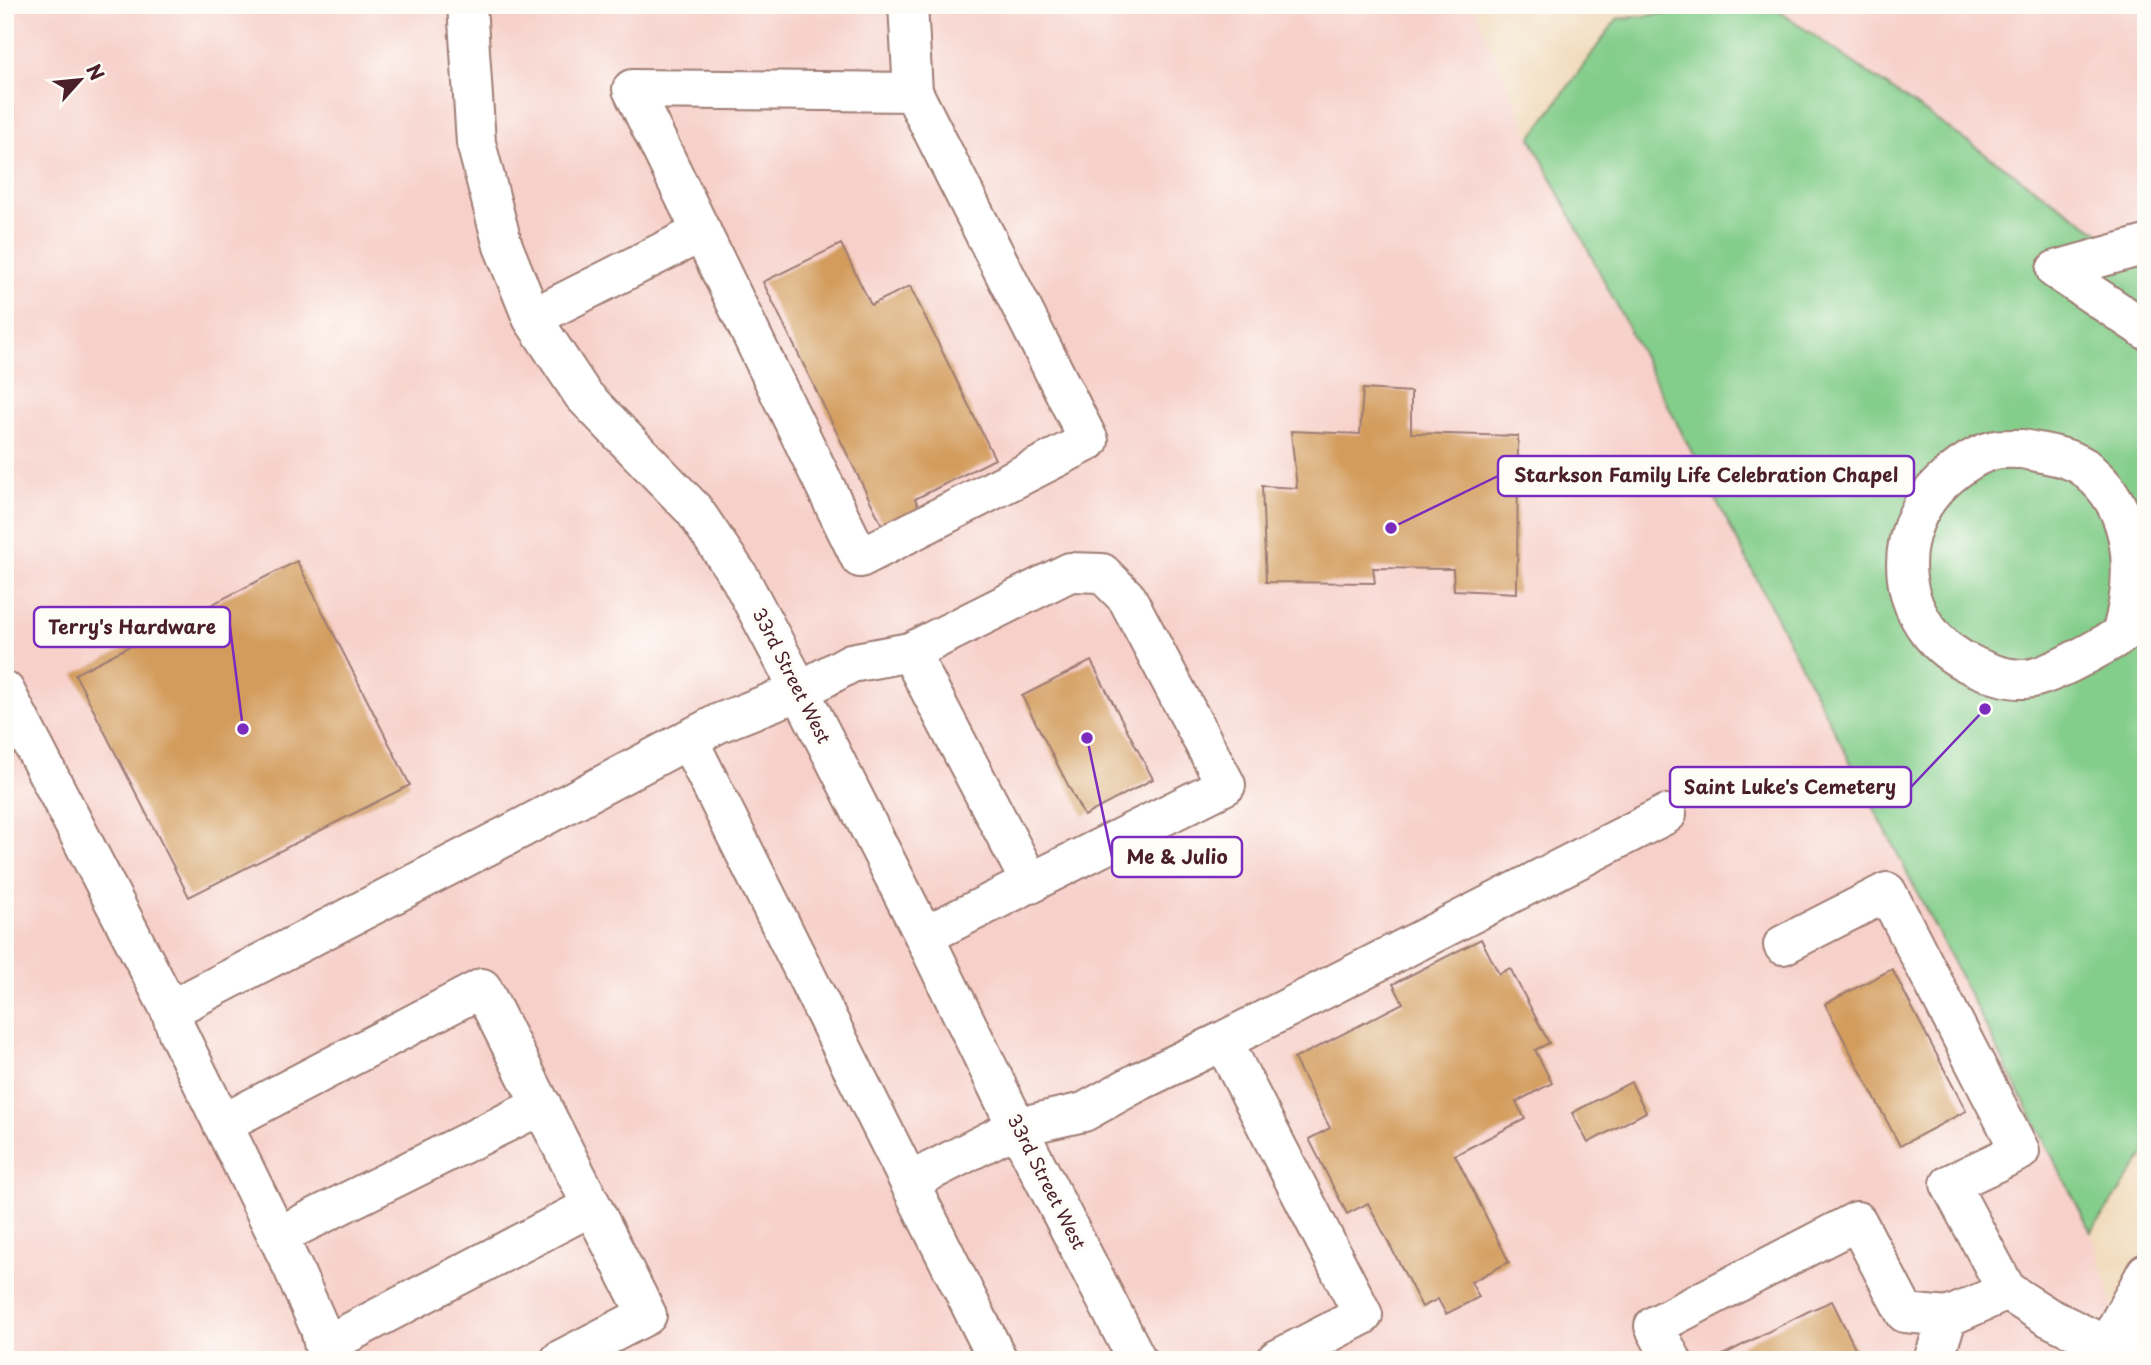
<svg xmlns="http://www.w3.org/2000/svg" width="2151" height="1365" font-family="'Playpen Sans',sans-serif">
<rect width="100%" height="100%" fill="#fdfcf7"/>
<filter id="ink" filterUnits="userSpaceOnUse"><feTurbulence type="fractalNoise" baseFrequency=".0143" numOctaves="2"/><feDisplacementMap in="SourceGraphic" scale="14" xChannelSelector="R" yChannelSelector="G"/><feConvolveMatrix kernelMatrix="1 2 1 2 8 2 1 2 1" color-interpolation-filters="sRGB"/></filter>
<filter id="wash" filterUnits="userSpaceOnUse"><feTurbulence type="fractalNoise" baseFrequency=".00686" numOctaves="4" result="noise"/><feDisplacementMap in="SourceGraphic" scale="28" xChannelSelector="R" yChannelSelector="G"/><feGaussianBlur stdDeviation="1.57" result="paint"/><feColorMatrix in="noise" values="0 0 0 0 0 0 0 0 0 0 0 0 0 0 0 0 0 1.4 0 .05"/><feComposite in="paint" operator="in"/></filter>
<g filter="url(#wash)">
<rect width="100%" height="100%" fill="#f1dabb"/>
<!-- built -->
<path fill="#f7d0ca" d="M5,5H1473L1531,138L2091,1232L2128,1356L2126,1360H5Z
M1770,5H2146V265Z"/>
<!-- green -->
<path fill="#84ce8b" stroke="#67765b" stroke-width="2" d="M1738,5H1770L2146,265V1153L2091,1232L1531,138L1617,19Z"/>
<g id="blocks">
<!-- building -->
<path fill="#d39c5d" d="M841,244L871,305L910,286L995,459L915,499L920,509L883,527L763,282Z
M1363,389L1411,392V433L1518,436L1517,593L1454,590L1453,569L1373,568L1375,583L1266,582L1262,486L1297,488L1291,431L1360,434Z
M297,561L410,785L189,897L75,674Z
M1091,661L1153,779L1084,816L1022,696Z
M1481,939L1499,974L1510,968L1549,1043L1535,1050L1552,1083L1516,1102L1525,1119L1455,1155L1509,1262L1471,1282L1479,1297L1446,1314L1438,1299L1422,1307L1368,1203L1347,1214L1309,1139L1330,1128L1294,1059L1403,1003L1393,984Z
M1892,969L1966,1111L1900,1146L1825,1004Z
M1631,1082L1646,1112L1588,1143L1572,1113Z
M1832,1301L1861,1360H1713L1809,1311Z"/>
</g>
</g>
<g filter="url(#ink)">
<use href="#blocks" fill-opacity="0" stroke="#9e7c73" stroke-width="2"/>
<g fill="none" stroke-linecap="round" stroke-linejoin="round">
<!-- minor casing -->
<g stroke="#9e7c73" stroke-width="42">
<path id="minor" d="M467,5L476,143L503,246L532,318L583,395L694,510L740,578L800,691L924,936L1017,1127L1137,1360
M908,5L913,92L1089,441L860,558L632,89L913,92
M2146,245L2056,270L2146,330
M532,318L702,232
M2022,449C2042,453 2067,456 2084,467C2088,470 2092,475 2096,478C2138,519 2136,582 2121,635C2100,647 2048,678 2025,679C2007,680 1989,673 1974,666C1894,631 1883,529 1950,475C1962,465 1976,455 1991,451C2000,448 2013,449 2022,449Z
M910,652L1031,884
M5,691L170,1010L520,829L719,723L800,691L851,663L910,652L1070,572L1102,573L1127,598L1226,785L924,936
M688,739L998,1360
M1783,945L1887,892L2020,1151L1950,1184L2007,1291L2048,1317L2107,1346
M170,1010L178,1033L293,1268L320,1329L327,1360
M1223,1041L1363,1315L1276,1360
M222,1124L482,988L647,1315L560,1360
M909,1182L1017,1127L1084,1112L1138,1082L1223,1041L1667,814
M278,1236L542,1105
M324,1346L592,1206
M1672,1360L1654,1326L1857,1221L1905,1313L1948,1317L2007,1291
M1933,1360L1948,1317"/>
</g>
<!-- major casing -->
<g stroke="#9e7c73" stroke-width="42">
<path id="major" d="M2146,1312C2137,1327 2138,1342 2146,1358
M2099,1360L2146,1273"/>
</g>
<!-- minor -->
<use href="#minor" stroke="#fff" stroke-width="38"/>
<!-- major -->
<use href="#major" stroke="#fff" stroke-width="38"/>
</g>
</g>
<g text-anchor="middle" stroke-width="7" stroke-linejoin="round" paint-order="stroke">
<!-- street labels -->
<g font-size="18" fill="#4a1f2b" stroke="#fdfcf7">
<text transform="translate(791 676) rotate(63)" y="6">33rd Street West</text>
<text transform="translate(1046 1182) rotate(63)" y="6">33rd Street West</text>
</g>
</g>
<!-- callouts -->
<path fill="none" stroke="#7b2cbf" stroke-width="2.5" d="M1391 528L1498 476M243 729L230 627M1985 709L1911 787M1087 738L1112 857"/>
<g fill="#7b2cbf" stroke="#fdfcf7" stroke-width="2.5">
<circle cx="1391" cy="528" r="7"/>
<circle cx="243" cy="729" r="7"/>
<circle cx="1985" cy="709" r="7"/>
<circle cx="1087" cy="738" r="7"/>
</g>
<g fill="#fdfcf7" stroke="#7b2cbf" stroke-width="2.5">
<rect x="1498" y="456" width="416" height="40" rx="7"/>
<rect x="34" y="607" width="196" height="40" rx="7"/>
<rect x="1670" y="767" width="241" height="40" rx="7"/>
<rect x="1112" y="837" width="130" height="40" rx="7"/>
</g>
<g font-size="19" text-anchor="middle" font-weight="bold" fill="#4a1f2b">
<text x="1706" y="482">Starkson Family Life Celebration Chapel</text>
<text x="132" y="634">Terry's Hardware</text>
<text x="1790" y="794">Saint Luke's Cemetery</text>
<text x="1177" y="864">Me &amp; Julio</text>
</g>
<!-- margin -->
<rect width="2151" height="1365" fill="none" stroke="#fdfcf7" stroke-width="28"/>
<!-- north arrow -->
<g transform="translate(80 80) rotate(63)" stroke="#fdfcf7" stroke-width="5" paint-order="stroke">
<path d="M0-5L12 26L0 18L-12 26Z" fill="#4a1f2b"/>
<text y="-10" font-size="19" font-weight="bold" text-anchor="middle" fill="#4a1f2b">N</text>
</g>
</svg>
